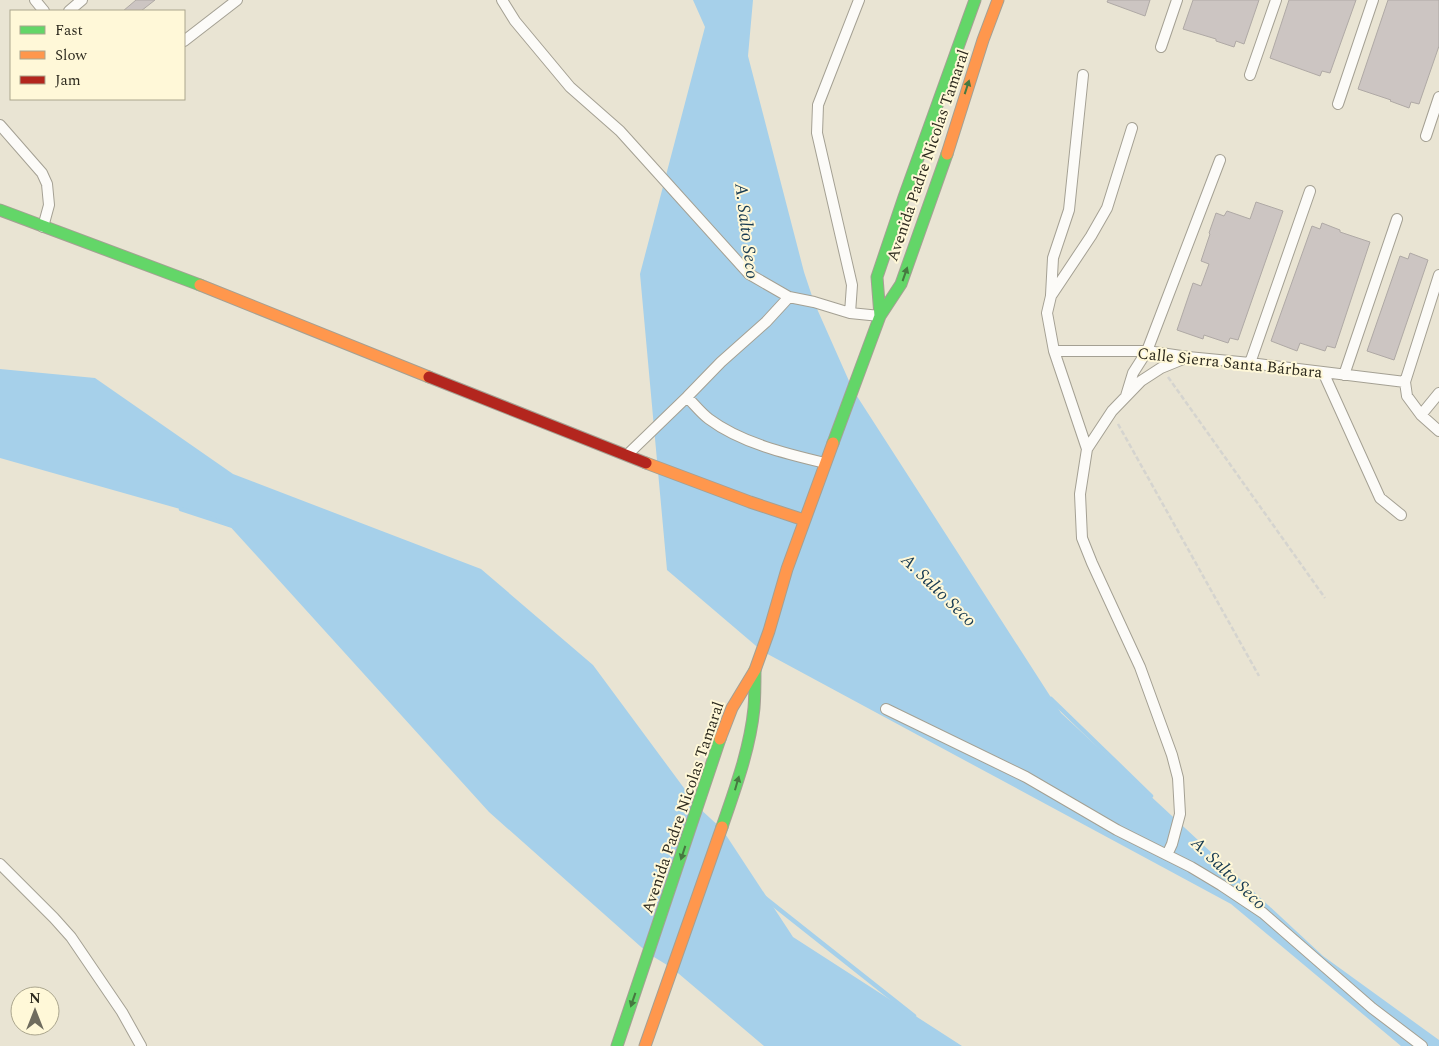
<svg xmlns="http://www.w3.org/2000/svg" width="1439" height="1046" font-family="Spectral,serif">
<rect width="100%" height="100%" fill="#e9e4d3"/>
<!-- water -->
<path fill="#a6d0ea" d="M693,0H753L748,56L804,272L814,302L853,390L1061,713L1323,956L1439,1040V1046H1401L1231,904L762,651L667,570L640,274L705,27Z
M0,369L95,378L233,474L481,569L593,665L698,807L722,829L793,937L962,1046H764L672,968L649,954L489,812L226,522L0,458Z"/>
<g fill="none" stroke-linecap="round" stroke-linejoin="round">
<!-- stream -->
<path stroke="#a6d0ea" stroke-width="4.5" d="M181,509L233,526
M1051,699L1151,796
M765,898L914,1016"/>
</g>
<!-- building -->
<path fill="#ccc5c2" stroke="#afa9a5" d="M136,0H155L141,11H123Z
M1108,0H1150L1145,16L1107,2Z
M1193,0H1259L1244,44L1236,41L1234,47L1216,41V39L1183,29Z
M1289,0H1356L1330,73L1322,71L1320,76L1270,58Z
M1388,0H1439V46L1419,104L1411,102L1409,108L1390,101L1391,100L1358,89Z
M1256,202L1283,211L1238,340L1230,338L1228,343L1204,335L1203,339L1177,330L1193,283L1201,286L1209,264L1201,261L1210,234L1209,233L1216,213L1224,216L1227,211L1250,219Z
M1322,223L1340,230V232L1370,242L1335,348L1327,346L1325,351L1300,343L1297,351L1271,341L1312,226L1320,229Z
M1410,253L1428,260L1394,360L1367,351L1400,256L1408,259Z"/>
<g fill="none" stroke-linecap="round" stroke-linejoin="round">
<!-- street casing -->
<g stroke="#a4a093" stroke-width="12">
<path id="street" d="M35,0L44,11
M502,0L515,21L570,87L620,131L749,274L789,297L814,302L850,313L880,316
M69,11L82,0
M184,41L237,0
M1161,47L1177,0
M1250,75L1276,0
M1338,104L1373,0
M0,125L42,173L47,184L49,205L43,227
M1426,136L1439,97
M1439,275L1405,382L1407,396L1421,415L1439,431
M1051,295L1053,258L1069,210L1083,75
M850,313L852,285L817,133L818,105L859,0
M1054,351H1147L1188,357L1250,363L1405,382
M1250,363L1310,191
M1323,372L1380,498L1401,515
M1344,375L1397,219
M1126,396L1133,373L1147,351L1220,160
M687,397C694,404 701,413 709,419C741,443 787,454 825,463
M1421,415L1439,393
M1087,449L1054,351L1047,313L1051,296L1091,236L1107,208L1132,128
M627,455L687,397L721,362L766,322L789,297
M886,709L1026,777L1117,830L1191,867L1221,885L1263,913L1372,1008L1422,1046
M1167,855L1172,844L1180,814L1178,778L1172,755L1140,667L1092,563L1082,538L1080,494L1087,449L1112,411L1141,381L1161,368L1188,357
M0,864L54,918L71,937L122,1012L141,1046"/>
</g>
<!-- fast casing -->
<g stroke="#a4a093" stroke-width="13">
<path id="fast" d="M0,210L200,285
M880,316L877,277L904,197L975,0
M833,443L880,316L901,284L947,154
M722,827C735,789 750,749 754,708C755,696 755,683 755,670
M617,1046L720,739"/>
</g>
<!-- slow casing -->
<g stroke="#a4a093" stroke-width="13">
<path id="slow" d="M947,154L983,40L998,0
M200,285L429,377
M646,463L750,502L804,520
M720,739L732,708L755,670L769,631L787,569L833,443
M645,1046L722,827"/>
</g>
<!-- jam casing -->
<g stroke="#a4a093" stroke-width="13">
<path id="jam" d="M429,377L646,463"/>
</g>
<!-- path -->
<path stroke="#d5d4cf" stroke-width="2.5" stroke-dasharray="5 2.5" stroke-linecap="butt" d="M1168,377L1325,598
M1118,424L1259,676"/>
<!-- street -->
<use href="#street" stroke="#fcfbf8" stroke-width="10"/>
<!-- fast -->
<use href="#fast" stroke="#63d668" stroke-width="11"/>
<!-- slow -->
<use href="#slow" stroke="#ff974d" stroke-width="11"/>
<!-- jam -->
<use href="#jam" stroke="#b3261e" stroke-width="11"/>
</g>
<!-- one-way arrows -->
<defs><path id="oneway-solid" d="M-6-.8H1V-3.2L6.5 0L1 3.2V.8H-6Z" transform="scale(1.25)"/></defs>
<g fill="#467840">
<use href="#oneway-solid" transform="translate(967 87) rotate(-72)"/>
<use href="#oneway-solid" transform="translate(905 274) rotate(-71)"/>
<use href="#oneway-solid" transform="translate(737 783) rotate(-74)"/>
<use href="#oneway-solid" transform="translate(683 853) rotate(108)"/>
<use href="#oneway-solid" transform="translate(633 1000) rotate(109)"/>
</g>
<g text-anchor="middle" stroke-width="4" stroke-linejoin="round" paint-order="stroke">
<!-- street labels -->
<g font-size="16" fill="#2e2b1f" stroke="#fff8d8">
<text transform="translate(927 155) rotate(-71)" y="6">Avenida Padre Nicolas Tamaral</text>
<text transform="translate(1230 362) rotate(6)" y="6">Calle Sierra Santa Bárbara</text>
<text transform="translate(682 807) rotate(-71)" y="6">Avenida Padre Nicolas Tamaral</text>
</g>
<!-- water labels -->
<g font-size="18" font-style="italic" fill="#183b52" stroke="#fff8d8">
<text transform="translate(747 231) rotate(83)" y="6">A. Salto Seco</text>
<text transform="translate(939 590) rotate(44)" y="6">A. Salto Seco</text>
<text transform="translate(1229 873) rotate(44)" y="6">A. Salto Seco</text>
</g>
</g>
<!-- legend -->
<rect x="10" y="10" width="175" height="90" fill="#fff8d8" stroke="#aba68e"/>
<rect x="20" y="26" width="25" height="8" fill="#63d668" stroke="#aba68e"/>
<text x="55" y="35" font-size="15" fill="#2e2b1f">Fast</text>
<rect x="20" y="51" width="25" height="8" fill="#ff974d" stroke="#aba68e"/>
<text x="55" y="60" font-size="15" fill="#2e2b1f">Slow</text>
<rect x="20" y="76" width="25" height="8" fill="#b3261e" stroke="#aba68e"/>
<text x="55" y="85" font-size="15" fill="#2e2b1f">Jam</text>
<!-- north arrow -->
<g transform="translate(35 1011)"><circle r="24" fill="#fff8d8" stroke="#aba68e"/>
<path d="M0-4L9 19L0 12L-9 19Z" fill="#6f6c5e"/>
<text y="-8" font-size="14" font-weight="bold" text-anchor="middle" fill="#2e2b1f">N</text>
</g>
</svg>
